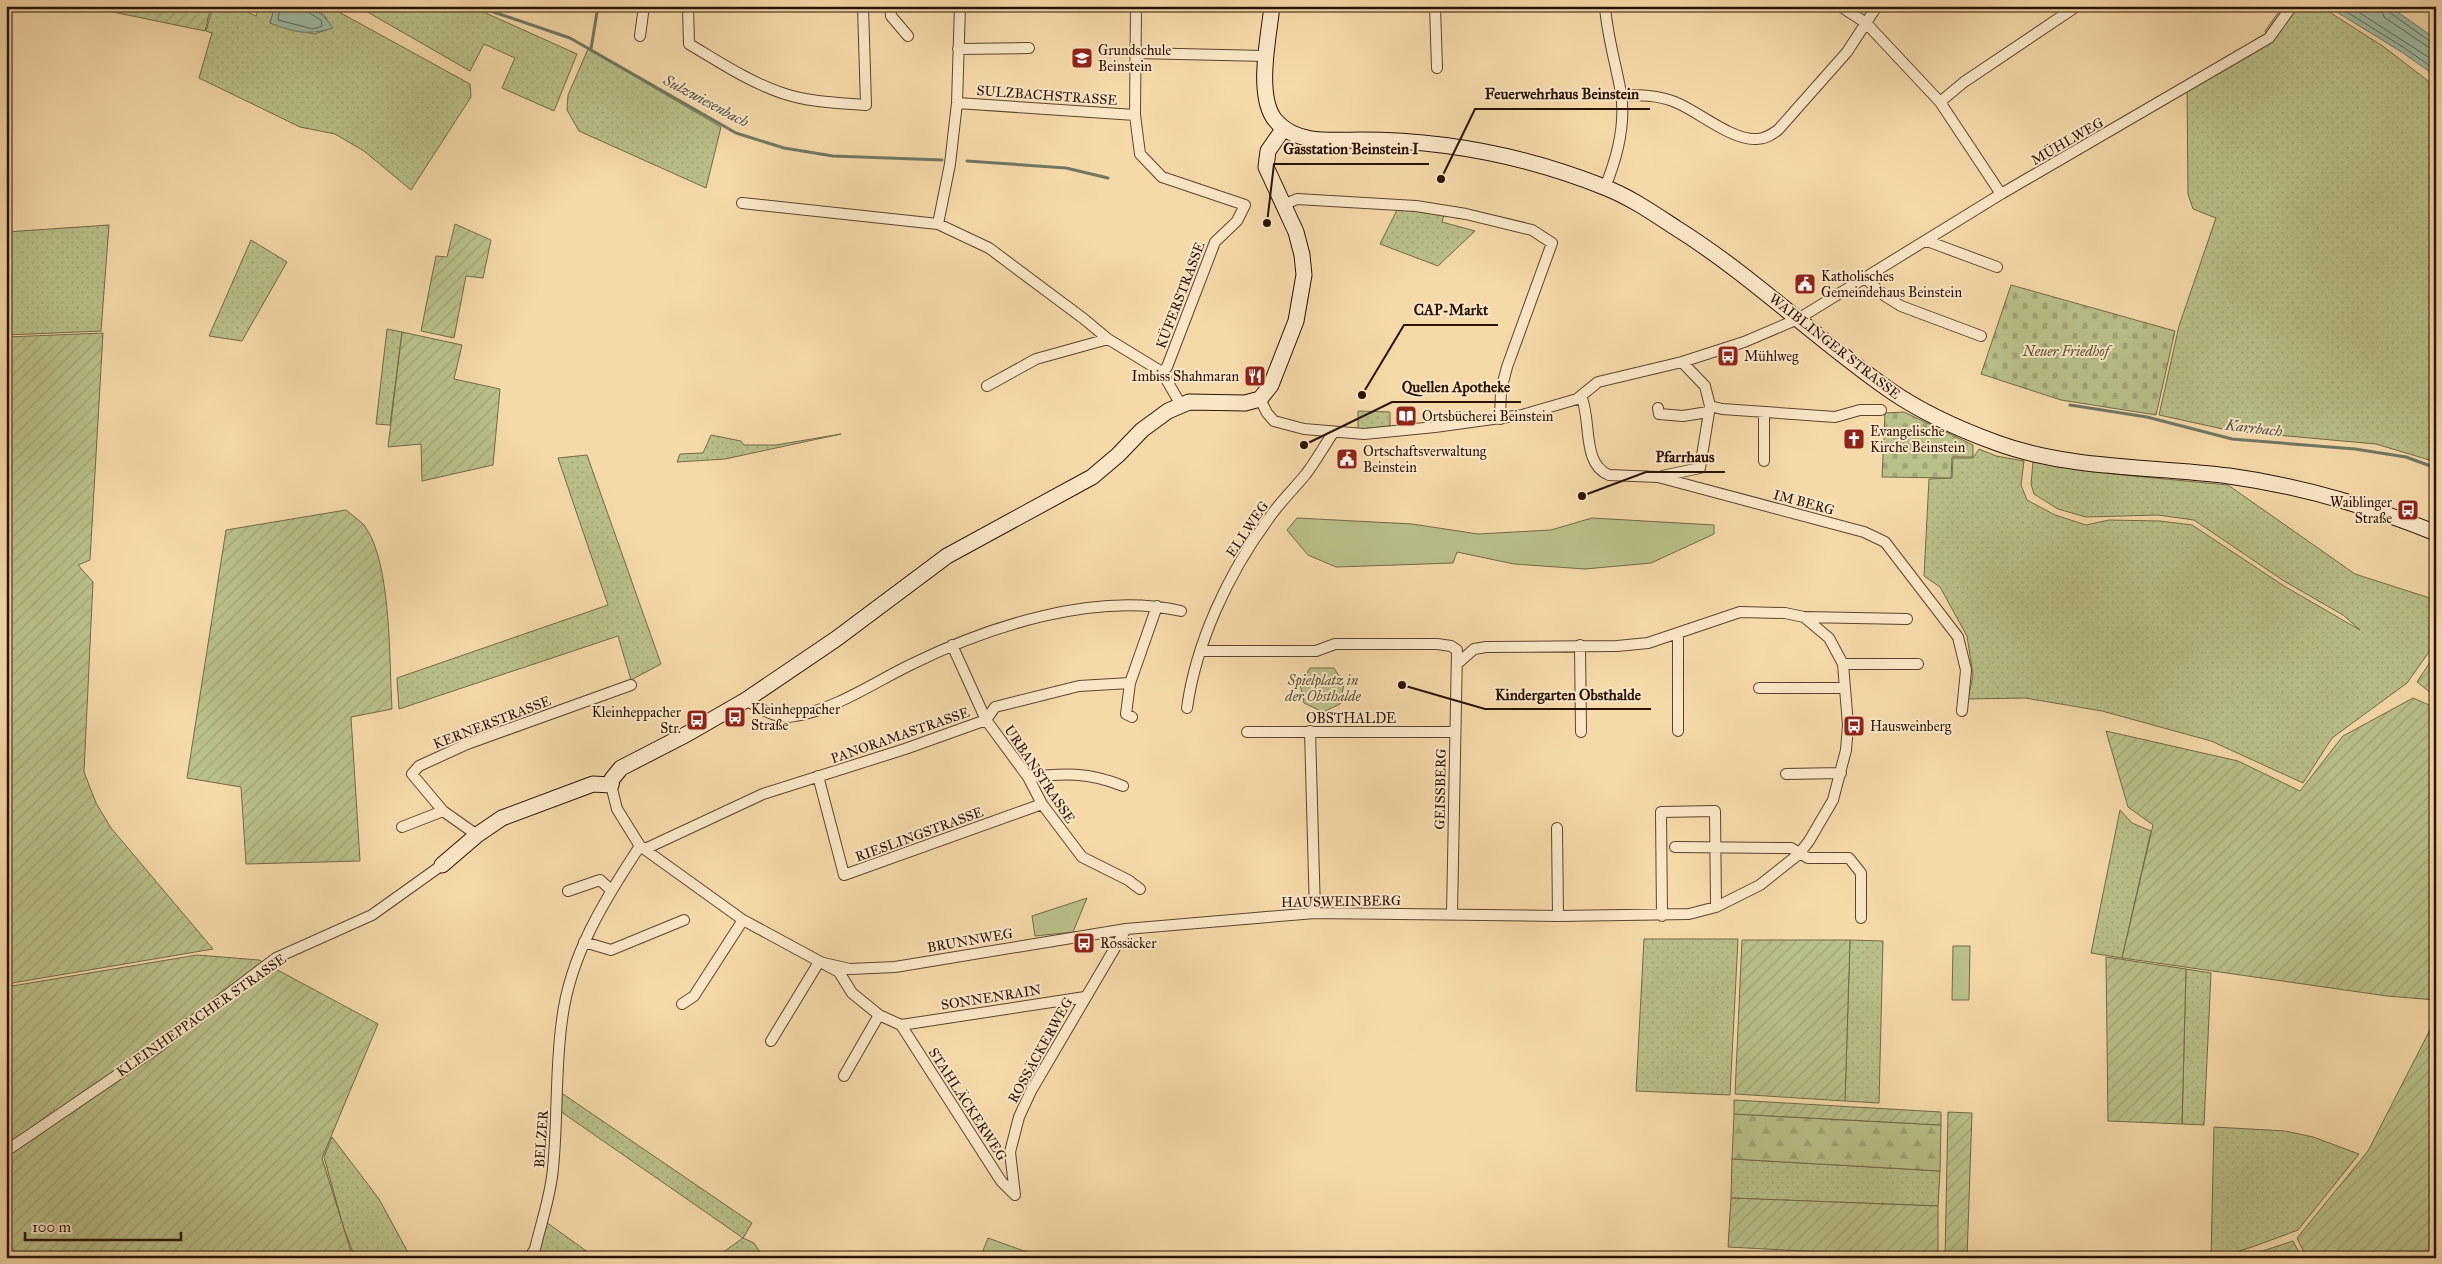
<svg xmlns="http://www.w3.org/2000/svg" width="2442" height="1264" font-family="'IM FELL Great Primer',serif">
<defs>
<pattern id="grass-dots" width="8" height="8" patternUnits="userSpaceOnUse" patternTransform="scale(1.25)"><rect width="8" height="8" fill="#bac08a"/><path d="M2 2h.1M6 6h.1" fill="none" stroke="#a0a476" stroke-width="1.8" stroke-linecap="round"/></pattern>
<pattern id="forest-firs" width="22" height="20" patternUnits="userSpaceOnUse" patternTransform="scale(1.25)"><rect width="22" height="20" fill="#bac08a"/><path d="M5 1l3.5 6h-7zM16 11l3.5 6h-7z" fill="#a0a476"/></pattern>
<pattern id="cemetery-stones" width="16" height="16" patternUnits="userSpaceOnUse" patternTransform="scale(1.25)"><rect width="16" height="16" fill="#bac08a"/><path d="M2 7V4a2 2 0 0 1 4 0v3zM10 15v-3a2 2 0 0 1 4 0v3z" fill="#a0a476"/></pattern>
<pattern id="garden-furrows" width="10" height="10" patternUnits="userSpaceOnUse" patternTransform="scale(1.25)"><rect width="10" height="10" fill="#bac08a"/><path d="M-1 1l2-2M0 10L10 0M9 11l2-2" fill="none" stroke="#a0a476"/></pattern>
</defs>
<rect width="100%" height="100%" fill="#f6d9a9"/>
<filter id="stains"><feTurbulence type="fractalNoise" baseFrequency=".004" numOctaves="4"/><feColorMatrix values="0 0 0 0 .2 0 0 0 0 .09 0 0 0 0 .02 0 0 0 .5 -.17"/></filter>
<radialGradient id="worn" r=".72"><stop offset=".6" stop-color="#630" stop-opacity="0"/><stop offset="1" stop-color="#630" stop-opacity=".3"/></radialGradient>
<!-- grass -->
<path fill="url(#grass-dots)" stroke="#726948" d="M213,6H235L256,16L260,6H275L270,23L314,34L332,28L324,15L308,6H328L470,84L471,97L411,190L364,151L335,134L300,127L199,78L212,33L206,31Z
M357,6H470L577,54L554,111L502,88L515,58L484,44L470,71Z
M2283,6H2320L2384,47L2436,87V462L2376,444L2232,431L2159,415L2179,326L2216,218L2193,209L2188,194L2187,85L2267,35L2265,31Z
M588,49L721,127L706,188L579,131L567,110L568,95Z
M1398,208L1444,215L1442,222L1475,231L1438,266L1380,244Z
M109,225L101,331L6,335V232Z
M251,240L287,262L242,341L209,336Z
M387,329L402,332L390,425L376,424Z
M1358,411L1390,412V426L1358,430Z
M841,434L725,459L677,462L680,454L703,453L711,435L741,441L744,445H776Z
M1979,449L1996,456L2024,461L2021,485L2027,500L2055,515L2086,525L2109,520L2160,521L2192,525L2284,586L2360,630L2343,615L2284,581L2194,520L2158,515L2086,517L2058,509L2034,494L2031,484L2033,462L2113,474L2228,485L2355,574L2436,600V642L2407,683L2332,738L2303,783L2211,741L2102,711L2025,698L1968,699L1973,675L1967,636L1940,587L1924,576L1929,479L1952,478L1953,458H1973Z
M587,455L661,664L631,680L618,636L399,709L397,678L608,605L558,458Z
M2120,810L2132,823L2151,831L2122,958L2091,953Z
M1644,939H1738L1730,1095L1636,1091Z
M1850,940L1883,941L1879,1103L1845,1101Z
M2186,969L2211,973L2204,1125L2182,1124Z
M560,1092L752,1223L743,1238L754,1243L764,1258H715L743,1238L560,1111Z
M2214,1127L2285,1131L2313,1137L2359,1154L2298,1230L2255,1246L2218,1258H2211Z
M332,1137L379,1199L411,1258H355L343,1226L324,1157Z
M1732,1159L1940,1171L1938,1206L1731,1198Z
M546,1222L596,1258H542L539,1250Z"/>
<!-- forest -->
<path fill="url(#forest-firs)" stroke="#726948" d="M1734,1114L1941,1125L1940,1171L1732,1159Z"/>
<!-- cemetery -->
<path fill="url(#cemetery-stones)" stroke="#726948" d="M2011,285L2175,331L2156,415L2061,400L1981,374Z
M1904,412L1973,445V457H1952L1951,478L1882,477L1885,413Z"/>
<!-- park -->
<path fill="#bac08a" stroke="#726948" d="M1297,518L1412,524L1478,534L1551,530L1592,518L1714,525V534L1651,563L1585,569L1514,564L1457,552L1453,563L1336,567L1308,555L1287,530Z
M1310,668H1334L1344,684L1340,704L1323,712L1304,703L1300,684Z
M1087,898L1073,932L1035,936L1032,916Z
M1953,946H1970L1969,1000H1952Z
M988,1238L1038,1256L1037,1258H980Z"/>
<!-- garden -->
<path fill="url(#garden-furrows)" stroke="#726948" d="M84,6H211L205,31Z
M455,224L491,240L483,278L466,276L454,338L421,331L436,256L447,257Z
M402,332L462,345L454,379L500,389L493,465L422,481L421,444L388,447Z
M103,333L90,560L78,565L93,582L84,772L96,803L111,828L213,949L6,984V337Z
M346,510C352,515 359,520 364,525C392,561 389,663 392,709L351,717L360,861L246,864L241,787L187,778L226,530Z
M2436,653V697L2417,682Z
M2413,698L2436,708V1000L2387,996L2122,958L2153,825L2128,807L2106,731L2238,761L2300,791L2343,736Z
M1742,940H1850L1845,1101L1735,1094Z
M197,955L259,960L378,1024L322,1158L353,1258H6V987Z
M2106,957L2186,969L2182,1124L2108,1121Z
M2436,1018V1258H2307L2297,1238L2368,1151Z
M1734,1100L1941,1112V1125L1734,1114Z
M1948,1112L1972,1113L1967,1258H1945Z
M1731,1198L1938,1206V1258L1728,1247Z
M2293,1241L2302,1258H2241Z"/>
<!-- water -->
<path fill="#9dbba4" stroke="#6f7764" d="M275,6C302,6 316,3 333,28C307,36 294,32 270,23Z
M2327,6H2389L2436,39V76L2400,51Z"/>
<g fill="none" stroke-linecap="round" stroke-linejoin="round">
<!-- shore -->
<path stroke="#646654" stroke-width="1" d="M280,6L278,20L313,29L322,26L321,20L308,12L307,6
M2337,6L2403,47L2436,70
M2349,6L2436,62
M2380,6L2384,17L2428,47L2436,49
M2387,6L2389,12L2431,42L2436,43"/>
<!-- stream -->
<path stroke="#6f7764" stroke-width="3" d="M476,6L570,38L736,133L784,148L833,156L942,160
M591,49L598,6
M967,161L1066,168L1108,178
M2070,405L2147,417L2232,439L2355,449L2406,457L2436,468"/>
<!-- street casing -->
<g stroke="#5d442e" stroke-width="12">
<path id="street" d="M688,6L689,44C718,61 749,82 782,93C808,102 838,103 866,105L863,6
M890,6L891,16L908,36
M1136,6L1135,115L1140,154L1162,177L1245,205L1237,221L1215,242L1167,367L1162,372
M1435,6L1437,68
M1605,6C1607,36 1616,64 1621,93C1626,126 1617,158 1605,187
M1840,6L1866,23L1940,102L2001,194
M640,36L644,6
M958,49L1029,48
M1136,53L1266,56
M1621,95C1640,95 1658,95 1675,102C1698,111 1732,141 1757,139C1765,139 1771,135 1778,130L1847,52L1877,6
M1940,102L1964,82L2077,6
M957,103L1135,115
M742,203L938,224L989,248L1084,319L1108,339L1162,372L1181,405
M1283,205L1297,199L1416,206L1466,214L1532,230L1552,243L1507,367L1501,390L1500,419
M938,224L950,164L957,103L960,6
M1927,241L1997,267
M1866,279L1885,296L1901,306L1981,336
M1682,362L1705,386L1710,406L1722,409L1835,417L1860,410H1881
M987,386L1036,359L1108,339
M1581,396C1592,419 1581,464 1609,475L1658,477L1864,532L1885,542L1958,637L1966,670L1962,711
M1260,399L1267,413L1274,421L1304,429L1364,434L1435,427L1522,415L1577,399L1598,382L1682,362L1744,342L1798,319L2001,194L2269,38L2292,6
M1658,408L1659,414L1683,416L1708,412
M1764,412V461
M1662,476L1700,468L1710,406
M1804,617L1907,619
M952,645L986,720L1028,777L1042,804L1082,857L1128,880L1140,889
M1580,645L1581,732
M1202,651H1316L1335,644H1437L1451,646L1457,650L1452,914
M1843,664H1918
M1130,683L1157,606
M1759,688H1845
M746,700C761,709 777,720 795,716C836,709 873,683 910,665C987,627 1095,591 1181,611
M1187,708C1196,643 1228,574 1267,521C1278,504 1293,490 1306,474C1316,461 1324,446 1333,433
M1310,731L1315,913
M1678,731V634
M1247,732H1455
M1786,774L1841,773
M818,776L844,875L1042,804
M1028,777C1064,773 1089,772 1123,786
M611,785L617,809L640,846L743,920L839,972L852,993L879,1015L901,1025
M402,827L443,811
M1557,828L1558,916
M477,835L443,811L412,774L419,766L467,744L631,685
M1675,847L1791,848L1808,858H1849L1861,873V918
M645,849L763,794L905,749L986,720L995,707L1079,686L1130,683L1126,714L1132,717
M568,891L600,880L611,890
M1662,916L1661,812L1715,811L1716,907
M584,942L611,950L684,920
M819,962L850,969L895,967L1126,929L1315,913L1558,916L1689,914L1716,907L1760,885L1799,854L1809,841L1833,800L1846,750L1848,725L1843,664L1829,638L1804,617L1785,613L1740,612L1648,643L1617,646L1486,647L1474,649L1457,664
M682,1004L694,996L743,920
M901,1025L1001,1181L1015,1195
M901,1025L1085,997
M771,1041L819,962
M844,1076L879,1015
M6,1151L157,1048L276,958L372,915L442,865
M1015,1195L1010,1152L1019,1117L1031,1091L1126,929
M529,1258L535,1249C541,1223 551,1195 553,1168C558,1119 555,1069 562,1020C570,955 605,899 640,846"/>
</g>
<!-- secondary casing -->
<g stroke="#2a1205" stroke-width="17">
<path id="secondary" d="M1272,6C1269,36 1255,97 1276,121C1297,145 1333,140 1361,140C1445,140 1526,156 1604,187C1630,197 1653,213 1676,228C1753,276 1817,340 1891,391C1923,413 1961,430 1997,443C2071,470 2152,466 2229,476C2301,486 2369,506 2436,533
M442,865L477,835L502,818L593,784L611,785L612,779L621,768L687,734L746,700L836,639L947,556L1092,477L1118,455L1142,430L1168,411L1189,402L1245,403L1260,399L1271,385L1296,321L1304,275L1302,255L1296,232L1266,167L1268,151L1284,128"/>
</g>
<!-- street -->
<use href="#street" stroke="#f9e6c7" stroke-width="10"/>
<!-- secondary -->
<use href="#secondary" stroke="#f9e6c7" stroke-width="15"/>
</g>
<!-- icons -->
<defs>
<g id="school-square" transform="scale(1.125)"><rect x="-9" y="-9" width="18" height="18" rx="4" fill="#8f2418" stroke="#f9e6c7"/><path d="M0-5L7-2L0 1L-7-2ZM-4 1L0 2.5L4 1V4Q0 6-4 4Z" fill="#fff"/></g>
<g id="civic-square" transform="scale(1.125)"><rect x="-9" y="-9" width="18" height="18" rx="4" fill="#8f2418" stroke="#f9e6c7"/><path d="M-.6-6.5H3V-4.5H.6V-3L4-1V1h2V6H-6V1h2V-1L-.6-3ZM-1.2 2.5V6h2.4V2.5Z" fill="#fff"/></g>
<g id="bus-square" transform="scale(1.125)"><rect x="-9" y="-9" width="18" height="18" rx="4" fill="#8f2418" stroke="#f9e6c7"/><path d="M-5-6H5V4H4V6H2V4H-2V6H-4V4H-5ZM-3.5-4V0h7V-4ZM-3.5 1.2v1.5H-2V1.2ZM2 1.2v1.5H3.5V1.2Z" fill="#fff"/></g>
<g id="restaurant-square" transform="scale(1.125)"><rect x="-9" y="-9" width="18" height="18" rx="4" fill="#8f2418" stroke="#f9e6c7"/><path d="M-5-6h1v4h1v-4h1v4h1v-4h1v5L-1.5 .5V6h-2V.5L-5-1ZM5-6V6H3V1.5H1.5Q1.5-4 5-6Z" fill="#fff"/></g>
<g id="library-square" transform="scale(1.125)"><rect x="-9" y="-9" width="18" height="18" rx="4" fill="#8f2418" stroke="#f9e6c7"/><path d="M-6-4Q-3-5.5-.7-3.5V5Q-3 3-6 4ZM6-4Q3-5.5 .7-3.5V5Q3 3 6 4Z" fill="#fff"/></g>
<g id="church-square" transform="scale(1.125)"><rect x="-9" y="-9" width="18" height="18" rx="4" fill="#8f2418" stroke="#f9e6c7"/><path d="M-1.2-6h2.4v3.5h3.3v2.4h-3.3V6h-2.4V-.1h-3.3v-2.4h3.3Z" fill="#fff"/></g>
</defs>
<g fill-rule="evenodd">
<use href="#school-square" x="1082" y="58"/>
<use href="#civic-square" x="1805" y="284"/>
<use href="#bus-square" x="1728" y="356"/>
<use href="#restaurant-square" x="1255" y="376"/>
<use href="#library-square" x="1406" y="416"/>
<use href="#church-square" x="1854" y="439"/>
<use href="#civic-square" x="1347" y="459"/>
<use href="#bus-square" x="2408" y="510"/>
<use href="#bus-square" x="735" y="717"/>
<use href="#bus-square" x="697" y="720"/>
<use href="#bus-square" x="1854" y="726"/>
<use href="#bus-square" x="1084" y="943"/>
</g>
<g text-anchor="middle" stroke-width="4" stroke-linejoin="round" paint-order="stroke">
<!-- poi labels -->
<g font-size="14" fill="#2a1205" stroke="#f9e6c7" text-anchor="start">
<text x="1098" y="55">Grundschule<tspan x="1098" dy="16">Beinstein</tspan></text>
<text x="1821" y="281">Katholisches<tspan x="1821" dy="16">Gemeindehaus Beinstein</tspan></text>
<text x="1744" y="361">Mühlweg</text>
<text x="1239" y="381" text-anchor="end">Imbiss Shahmaran</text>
<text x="1422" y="421">Ortsbücherei Beinstein</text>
<text x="1870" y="436">Evangelische<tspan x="1870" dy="16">Kirche Beinstein</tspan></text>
<text x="1363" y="456">Ortschaftsverwaltung<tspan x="1363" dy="16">Beinstein</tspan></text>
<text x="2392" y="507" text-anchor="end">Waiblinger<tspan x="2392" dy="16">Straße</tspan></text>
<text x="751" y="714">Kleinheppacher<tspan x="751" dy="16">Straße</tspan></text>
<text x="681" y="717" text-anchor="end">Kleinheppacher<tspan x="681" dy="16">Str.</tspan></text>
<text x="1870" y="731">Hausweinberg</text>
<text x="1100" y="948">Rossäcker</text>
</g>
<!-- street labels -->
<g font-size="14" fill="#2a1205" stroke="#f9e6c7">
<text transform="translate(1047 95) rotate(4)" y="5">SULZBACHSTRASSE</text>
<text transform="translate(2067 141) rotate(-30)" y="5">MÜHLWEG</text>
<text transform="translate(1180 295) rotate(-69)" y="5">KÜFERSTRASSE</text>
<text transform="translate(1835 346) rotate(38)" y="5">WAIBLINGER STRASSE</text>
<text transform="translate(1804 502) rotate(15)" y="5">IM BERG</text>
<text transform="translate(1247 529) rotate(-56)" y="5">ELLWEG</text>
<text x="1351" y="723">OBSTHALDE</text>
<text transform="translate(492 722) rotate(-21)" y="5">KERNERSTRASSE</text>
<text transform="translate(900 735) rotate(-19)" y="5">PANORAMASTRASSE</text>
<text transform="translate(1040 774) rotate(56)" y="5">URBANSTRASSE</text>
<text transform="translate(1440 789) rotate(-89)" y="5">GEISSBERG</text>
<text transform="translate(919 834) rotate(-20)" y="5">RIESLINGSTRASSE</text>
<text transform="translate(1341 901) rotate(-1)" y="5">HAUSWEINBERG</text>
<text transform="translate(970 940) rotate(-10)" y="5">BRUNNWEG</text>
<text transform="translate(991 997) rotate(-9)" y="5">SONNENRAIN</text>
<text transform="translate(201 1015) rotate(-35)" y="5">KLEINHEPPACHER STRASSE</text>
<text transform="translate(1040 1050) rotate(-61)" y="5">ROSSÄCKERWEG</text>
<text transform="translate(968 1104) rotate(57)" y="5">STAHLÄCKERWEG</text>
<text transform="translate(541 1139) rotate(-86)" y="5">BELZER</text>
</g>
<!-- park labels -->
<g font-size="14" font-style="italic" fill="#5c4f34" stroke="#f9e6c7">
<text x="2066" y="356">Neuer Friedhof</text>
<text x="1323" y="685">Spielplatz in<tspan x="1323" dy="16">der Obsthalde</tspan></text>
</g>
<!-- water labels -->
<g font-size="15" font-style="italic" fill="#524d3d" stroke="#f9e6c7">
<text transform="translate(706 101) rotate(28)" y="5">Sulzwiesenbach</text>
<text transform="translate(2254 428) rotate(7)" y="5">Karrbach</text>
</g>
</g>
<!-- callouts -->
<path fill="none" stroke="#2a1205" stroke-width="2" d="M1441 179L1475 109H1650M1267 223L1274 164H1429M1362 395L1404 325H1498M1304 445L1392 402H1521M1582 496L1646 472H1725M1402 685L1485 709H1651"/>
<g fill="#2a1205" stroke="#f9e6c7" stroke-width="2">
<circle cx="1441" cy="179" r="5"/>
<circle cx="1267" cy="223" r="5"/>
<circle cx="1362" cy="395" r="5"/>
<circle cx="1304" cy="445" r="5"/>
<circle cx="1582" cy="496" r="5"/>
<circle cx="1402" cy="685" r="5"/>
</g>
<g font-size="15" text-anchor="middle" font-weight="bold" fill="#2a1205" stroke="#f9e6c7" stroke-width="4" stroke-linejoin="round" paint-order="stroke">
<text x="1562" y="99">Feuerwehrhaus Beinstein</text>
<text x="1351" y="154">Gasstation Beinstein I</text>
<text x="1451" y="315">CAP-Markt</text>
<text x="1456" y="392">Quellen Apotheke</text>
<text x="1685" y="462">Pfarrhaus</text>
<text x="1568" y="700">Kindergarten Obsthalde</text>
</g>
<!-- margin -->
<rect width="2442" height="1264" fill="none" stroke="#f6d9a9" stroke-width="25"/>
<rect x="8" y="8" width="2427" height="1249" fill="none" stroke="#2a1205" stroke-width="2.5"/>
<rect x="12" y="12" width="2417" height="1239" fill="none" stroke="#2a1205"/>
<!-- scale -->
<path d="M25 1232v8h156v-8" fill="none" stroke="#2a1205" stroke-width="2.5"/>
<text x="32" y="1232" font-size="15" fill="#2a1205" stroke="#f9e6c7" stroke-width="4" paint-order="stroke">100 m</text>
<rect width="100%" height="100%" filter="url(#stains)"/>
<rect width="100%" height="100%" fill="url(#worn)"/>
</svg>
